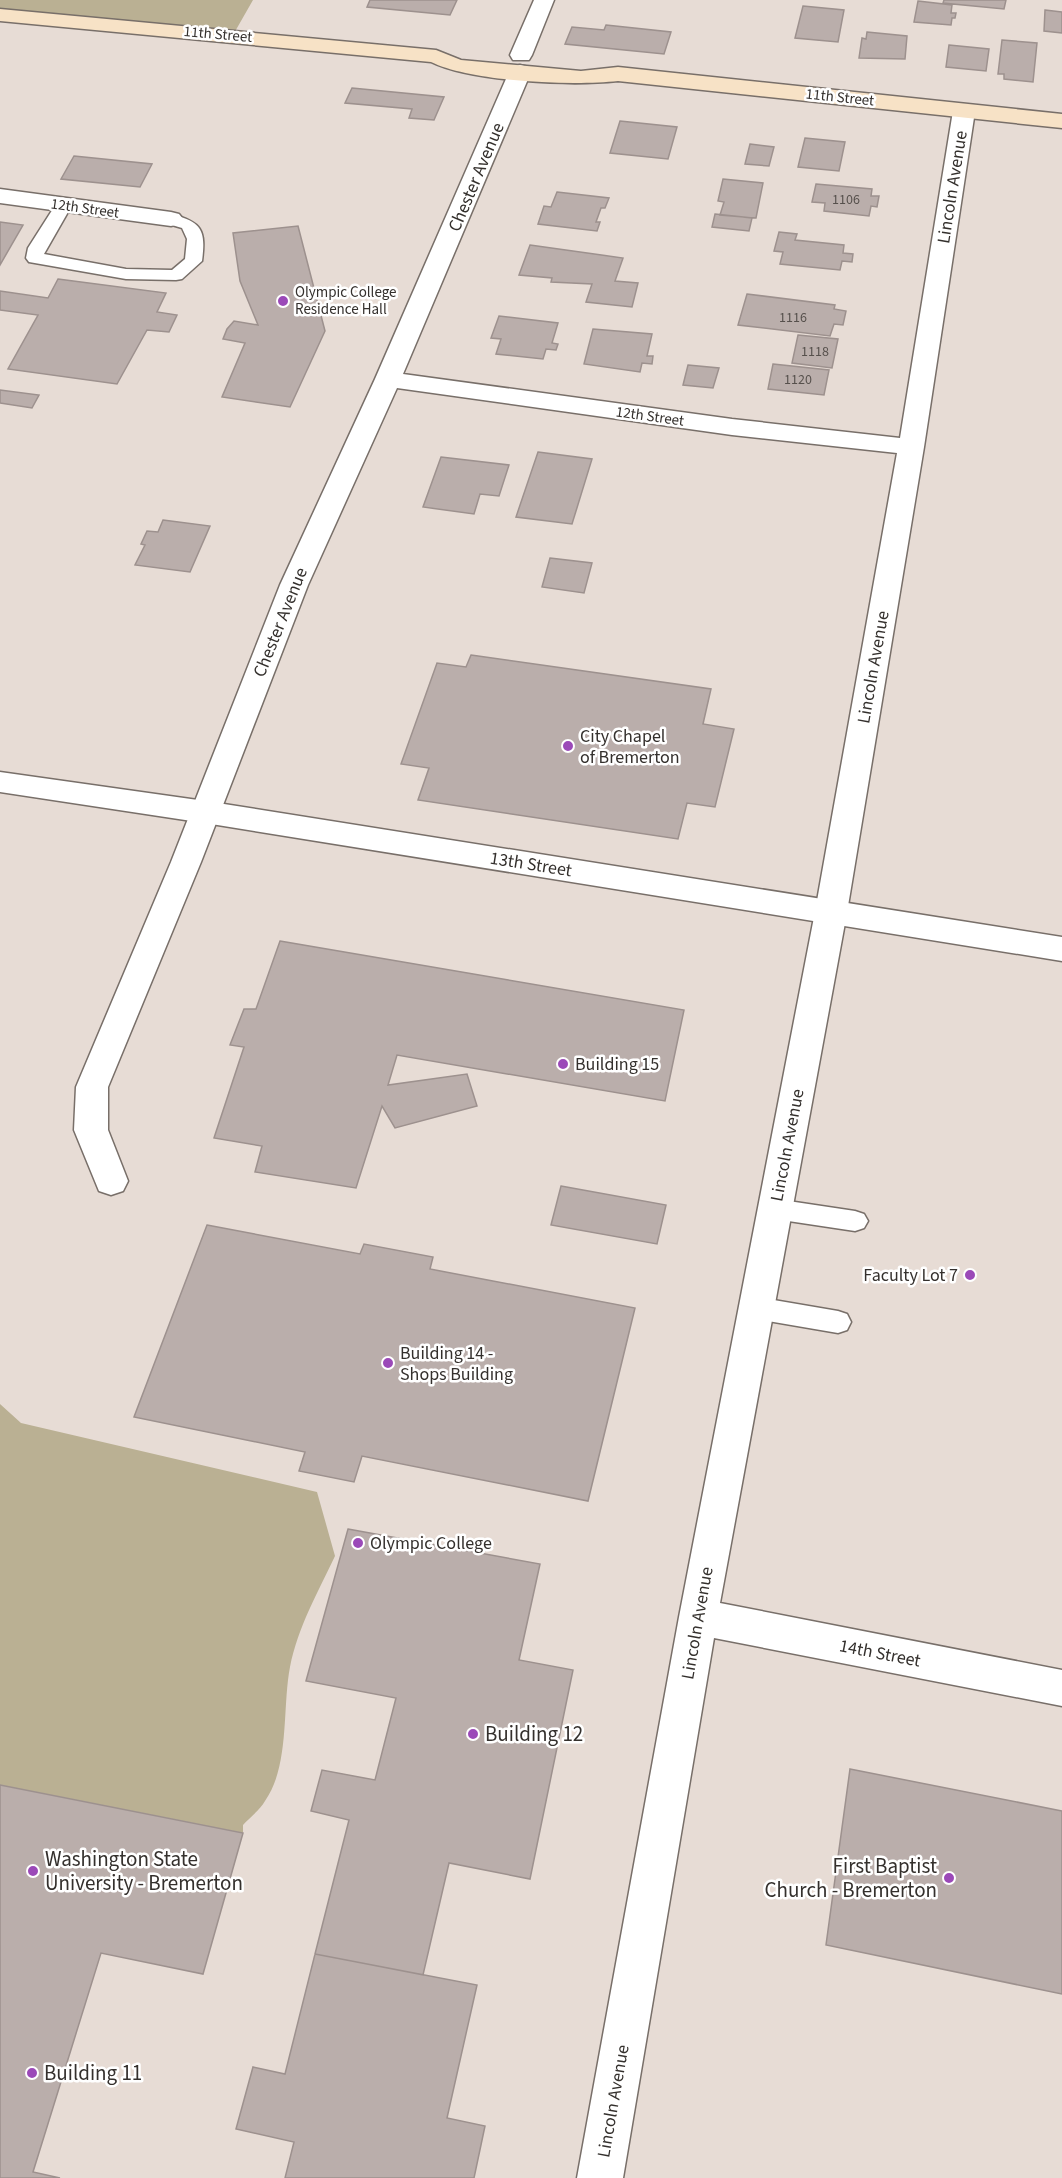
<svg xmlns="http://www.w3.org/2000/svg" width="1062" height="2178" font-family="'Source Sans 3',sans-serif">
<rect width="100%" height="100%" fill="#e7dcd5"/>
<!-- green -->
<path fill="#bab093" d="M0,0H253L233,35L0,15Z
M0,1404L21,1423L317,1492L335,1556C318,1592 298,1627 290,1667C282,1709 290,1765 265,1801C260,1810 250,1817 243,1825V1833L0,1785Z"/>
<!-- building -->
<path fill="#baaeab" stroke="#9d918e" stroke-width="1.5" d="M370,0H457L450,15L367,7Z
M944,0H1006L1004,9L943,3Z
M918,1L952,5L951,13H956L955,18H952L951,25L914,22Z
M803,6L844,10L838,42L795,38Z
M1045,10L1062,12V33L1044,31Z
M606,25L671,32L664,54L565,44L572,27L604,30Z
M867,32L907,36L905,59L859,58L862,38L866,39Z
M1002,40L1037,43L1033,82L1004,79V74H998Z
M949,45L989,49L986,71L946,67Z
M352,88L444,97L434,120L409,118L412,109L345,103Z
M620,121L677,127L668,159L610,153Z
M805,138L845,142L839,171L798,167Z
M750,144L774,147L769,166L745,164Z
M74,156L152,164L140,187L61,179Z
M723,179L763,183L756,218L720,215L724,202L718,201Z
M816,184L872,189L871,196H879L877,207L871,206L869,216L824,211L825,203L812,202Z
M557,192L609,198L605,208H601L596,222H600L597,231L538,224L544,206L551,207Z
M715,214L752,218L749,231L712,227Z
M0,222L23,225L0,265Z
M298,226L325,331L290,407L222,397L245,343L223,339L227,329L234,321L258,325L240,281L233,233Z
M779,232L797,234L795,240L844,245L843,253L853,254L852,262L842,261L840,270L780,264L783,252L774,251Z
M530,245L623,258L615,281L638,283L632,307L586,302L592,284L551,282L552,278L519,275Z
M58,279L166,293L157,312L177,315L169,332L147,330L117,384L8,369L38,315L0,310V291L48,298Z
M747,294L835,305L834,309L846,311L843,325L834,324L830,336L738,325Z
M499,316L558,323L552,343L558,344L556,350L546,349L543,359L496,354L501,339L491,338Z
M593,329L652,334L647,356H653L652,364L642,363L640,372L584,364Z
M798,335L838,339L832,368L792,363Z
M773,364L829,370L824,395L768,389Z
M688,365L719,368L713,388L683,385Z
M0,390L39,395L32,408L0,403Z
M538,452L592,459L572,524L516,517Z
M441,457L509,465L499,496L480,494L474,514L423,507Z
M163,520L210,526L190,572L135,565L145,545L141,544L147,531L158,532Z
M550,558L592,563L584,593L542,587Z
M471,655L711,689L703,724L734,729L715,807L687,803L678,839L418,800L429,768L401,764L437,663L466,667Z
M280,941L684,1010L665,1101L397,1055L388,1085L467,1074L477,1106L395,1128L382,1106L356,1188L255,1172L262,1146L214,1138L244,1047L230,1045L244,1009H256Z
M561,1186L666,1205L657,1244L551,1225Z
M207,1225L360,1254L364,1244L433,1257L430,1269L635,1308L588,1501L362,1456L354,1482L299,1471L305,1452L134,1417Z
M348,1529L540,1564L519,1660L573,1670L530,1879L449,1863L423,1975L315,1954L349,1820L311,1811L322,1770L375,1780L396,1698L306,1681Z
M850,1769L1062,1811V1994L826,1945Z
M0,1785L243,1833L203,1974L101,1953L33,2172L60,2178H0Z
M315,1954L477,1985L447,2118L485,2126L474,2178H285L294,2142L236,2129L253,2067L285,2074Z"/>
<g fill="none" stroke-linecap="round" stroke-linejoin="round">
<!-- service casing -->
<g stroke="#786f69" stroke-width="3">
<path id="service" d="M64,200L72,205L44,254L126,269L172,270L185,259L187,239L182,228L165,223L162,219L171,214C202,222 206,230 202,261L182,279L176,280L126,279L29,262L26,258L28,248L58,201Z
M775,1199L855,1211L864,1214L868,1221L864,1228L855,1231L775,1219L766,1216L763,1209L766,1202Z
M756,1297L838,1311L847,1314L851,1322L847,1330L838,1333L756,1319L747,1316L743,1308L747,1300Z"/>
</g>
<!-- minor casing -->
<g stroke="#786f69" stroke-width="3">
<path id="minor" d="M534,0H554L532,55L529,60H513L510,55Z
M520,65L528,67L531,72L403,374L732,419L900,438L953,111L956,106H972L975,111L924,447L847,912L720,1603L1062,1670V1706L714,1638L623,2178H577L679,1617L815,912L897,453L732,435L397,388L308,585L201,862L108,1087V1130L128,1181L123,1191L111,1195L99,1191L74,1130L76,1087L171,862L280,585L375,379L509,72L512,67Z
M0,189L171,212L179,214L183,219L179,224L171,226L0,203Z"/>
</g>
<!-- tertiary casing -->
<g stroke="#786f69" stroke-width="3">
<path id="tertiary" d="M0,772L205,801L1062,937V961L205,823L0,792Z"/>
</g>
<!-- secondary casing -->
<g stroke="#786f69" stroke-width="3">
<path id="secondary" d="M0,9L436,50L461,60L581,71L618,67L1062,114V128L618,81C572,86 472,82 431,62L0,21Z"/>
</g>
<!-- service -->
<use href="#service" fill="#fff" fill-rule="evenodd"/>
<!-- minor -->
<use href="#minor" fill="#fff" fill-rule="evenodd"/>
<!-- tertiary -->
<use href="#tertiary" fill="#fff" fill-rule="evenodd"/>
<!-- secondary -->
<use href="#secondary" fill="#f7e2c6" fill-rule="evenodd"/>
</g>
<!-- markers -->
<g fill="#9b49b8" stroke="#fff" stroke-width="2">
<circle cx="283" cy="301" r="6"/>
<circle cx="568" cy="746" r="6"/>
<circle cx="563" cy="1064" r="6"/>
<circle cx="970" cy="1275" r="6"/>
<circle cx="388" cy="1363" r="6"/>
<circle cx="358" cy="1543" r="6"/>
<circle cx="473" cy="1734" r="6"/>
<circle cx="33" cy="1871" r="6"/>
<circle cx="949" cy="1878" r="6"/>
<circle cx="32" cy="2073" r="6"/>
</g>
<g text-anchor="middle" stroke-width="5" stroke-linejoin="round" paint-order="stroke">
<!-- far-number labels -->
<g font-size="14" fill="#56504c">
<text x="846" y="204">1106</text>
<text x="793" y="322">1116</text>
<text x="815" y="356">1118</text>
<text x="798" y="384">1120</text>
</g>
<!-- far-street labels -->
<g font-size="15" fill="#34302d" stroke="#fff">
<text transform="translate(218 34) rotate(5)" y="5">11th Street</text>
<text transform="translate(840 97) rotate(6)" y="5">11th Street</text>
<text transform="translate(85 208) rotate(8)" y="5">12th Street</text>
<text transform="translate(650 416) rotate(8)" y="5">12th Street</text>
</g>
<!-- far-poi labels -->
<g font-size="15" fill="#34302d" stroke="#fff" text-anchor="start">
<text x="295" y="297">Olympic College<tspan x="295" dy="17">Residence Hall</tspan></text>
</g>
<!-- street labels -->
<g font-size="18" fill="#34302d" stroke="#fff">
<text transform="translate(476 177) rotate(-67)" y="6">Chester Avenue</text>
<text transform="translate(952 187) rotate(-81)" y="6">Lincoln Avenue</text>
<text transform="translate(280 622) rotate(-68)" y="6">Chester Avenue</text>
<text transform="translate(873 667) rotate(-80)" y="6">Lincoln Avenue</text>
<text transform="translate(531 864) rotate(9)" y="6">13th Street</text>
<text transform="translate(787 1145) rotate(-79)" y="6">Lincoln Avenue</text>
<text transform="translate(697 1623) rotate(-80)" y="6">Lincoln Avenue</text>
<text transform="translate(880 1653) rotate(11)" y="6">14th Street</text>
<text transform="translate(613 2101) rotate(-80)" y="6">Lincoln Avenue</text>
</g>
<!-- poi labels -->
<g font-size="18" fill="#34302d" stroke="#fff" text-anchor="start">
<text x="580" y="742">City Chapel<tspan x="580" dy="21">of Bremerton</tspan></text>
<text x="575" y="1070">Building 15</text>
<text x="958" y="1281" text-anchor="end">Faculty Lot 7</text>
<text x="400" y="1359">Building 14 -<tspan x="400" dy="21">Shops Building</tspan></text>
<text x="370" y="1549">Olympic College</text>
</g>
<!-- near-poi labels -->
<g font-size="21" fill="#34302d" stroke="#fff" text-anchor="start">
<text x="485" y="1741">Building 12</text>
<text x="45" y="1866">Washington State<tspan x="45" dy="24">University - Bremerton</tspan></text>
<text x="937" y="1873" text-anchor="end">First Baptist<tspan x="937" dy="24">Church - Bremerton</tspan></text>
<text x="44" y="2080">Building 11</text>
</g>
</g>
</svg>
